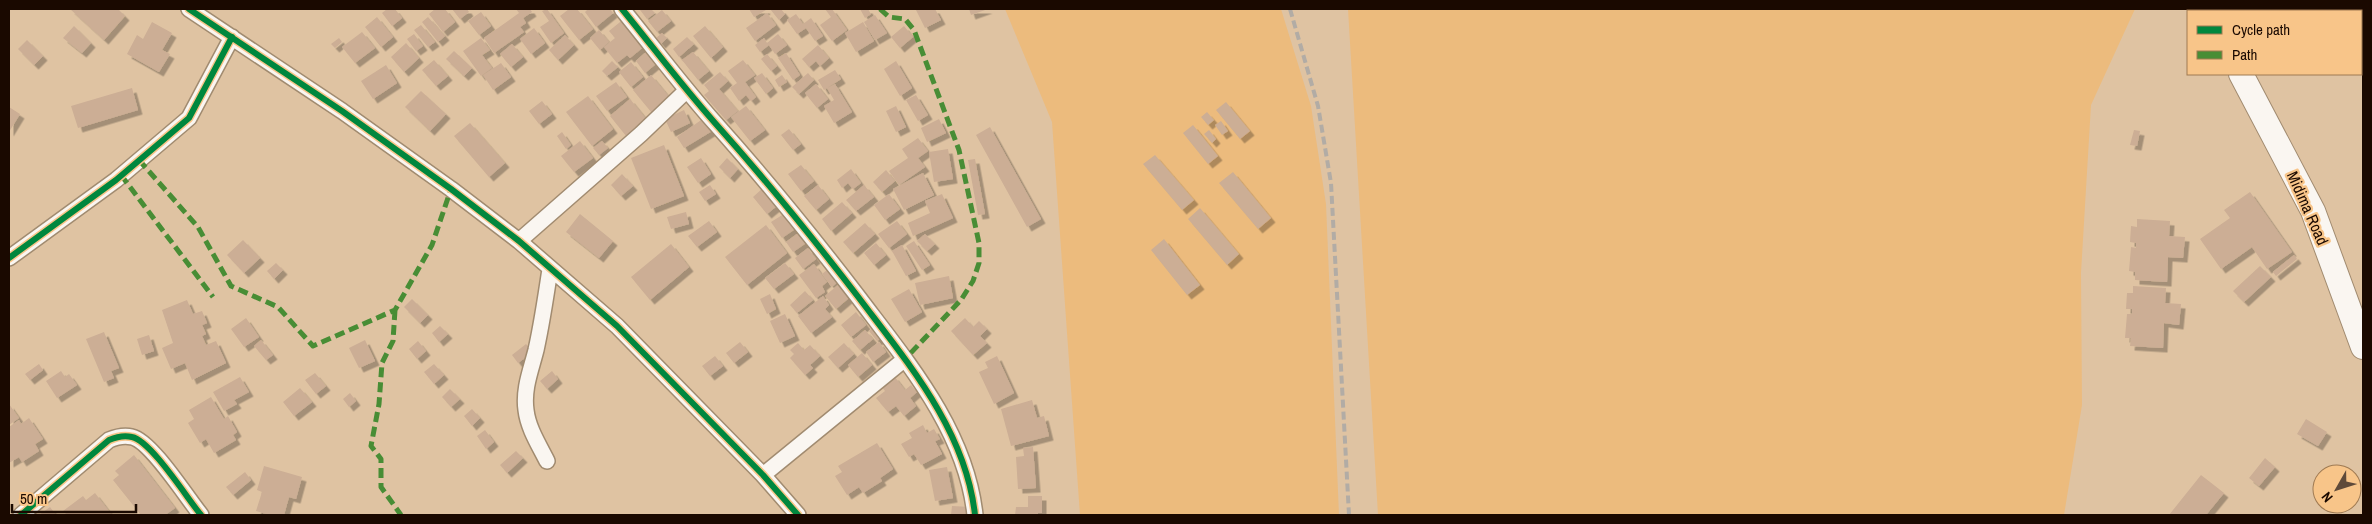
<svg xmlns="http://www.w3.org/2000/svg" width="2372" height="524" font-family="'Archivo Narrow',sans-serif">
<defs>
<filter id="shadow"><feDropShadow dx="4.5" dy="4.5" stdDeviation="0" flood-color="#0004"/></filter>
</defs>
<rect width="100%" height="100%" fill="#dfc3a2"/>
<!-- green -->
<path fill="#ecbb7d" d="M1005,9H1281L1311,106L1326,204L1339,515H1080L1052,122Z
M1348,9H2135L2091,105L2081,273L2082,405L2064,515H1378Z"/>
<!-- building -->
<path fill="#ccae95" filter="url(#shadow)" d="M70,9H118L125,16L104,40Z
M387,9H395L402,18L392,26L382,13Z
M435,9H445L455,22L443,32L429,14Z
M452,9H467L469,12L460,19Z
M516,9H530L532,12L523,18L526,23L520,27L524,32L494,53L484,38L519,13Z
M547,9L564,33L551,43L540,27L549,21L542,11Z
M569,9H577L593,29L579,40L560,16Z
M588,9H610L613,13L596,27L585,12Z
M641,9H651L655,13L647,19L640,10Z
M749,9H765L766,10L754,17Z
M770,9H781L785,14L779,20Z
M825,9H832L847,30L832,41L820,25L831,17Z
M860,9H868L871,14L865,18Z
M918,9H935L941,20L925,28L916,10Z
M969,9H988L971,15Z
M662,10L671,21L657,32L648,21Z
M481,12L491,26L479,35L468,21Z
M767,13L776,25L755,41L746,28Z
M796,14L803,24L811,18L823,36L815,41L806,28L797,34L787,20Z
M875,15L887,33L875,40L864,22Z
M377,17L393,37L381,47L365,27Z
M428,17L445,36L438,42L422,22Z
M625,18L647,44L630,58L627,55L617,63L604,47L615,38L609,31Z
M152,22L172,33L162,50L170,54L159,72L127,54L137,35L143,39Z
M863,22L874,41L856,52L845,33Z
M421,25L435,42L428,47L414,30Z
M74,26L91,43L82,53L63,38Z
M705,26L723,47L711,58L693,36Z
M904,26L913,37L900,48L891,37Z
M534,28L545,43L531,54L520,39Z
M599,30L609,42L600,50L590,38Z
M362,32L375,48L355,63L342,47Z
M662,33L667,38L661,44L656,38Z
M414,34L423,46L416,51L407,39Z
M778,34L787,45L775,54L769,45L760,52L755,45L764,38L767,43Z
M565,35L574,45L558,60L549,50Z
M687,37L694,44L679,57L673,49Z
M339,38L342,42L335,48L331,44Z
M481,38L490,50L482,55L492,68L481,76L463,51Z
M27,40L43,56L34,65L18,49Z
M406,43L419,58L404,72L391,57Z
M512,44L523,57L511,67L500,54Z
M818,45L829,58L820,66L816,61L809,67L802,59Z
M454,51L472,68L464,76L446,59Z
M647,51L657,63L645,73L636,61Z
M693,52L709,71L698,80L682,60Z
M786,53L800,75L793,80L778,58Z
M767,54L777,66L771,71L761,59Z
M434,60L448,76L436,86L422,70Z
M743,60L755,75L745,82L756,97L751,101L746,95L739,101L730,88L737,83L728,71Z
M612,61L618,67L607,76L602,71Z
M896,61L912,88L900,96L884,69Z
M631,62L643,77L631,87L619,72Z
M501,63L511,77L493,90L483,75Z
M386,65L397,83L373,99L361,81Z
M835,70L841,79L824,90L818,80Z
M720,72L728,81L719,89L738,111L726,120L704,95L709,91L704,85Z
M762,73L773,88L766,94L754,78Z
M808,73L814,80L799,94L792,87Z
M651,75L670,98L652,113L633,90Z
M782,75L787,82L779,87L775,80Z
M616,82L627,97L607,111L596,96Z
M816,84L828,99L817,108L805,93Z
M835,84L852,112L834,123L824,106L834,100L827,88Z
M132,88L138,110L78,128L71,106Z
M421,91L446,114L430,131L405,107Z
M916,95L928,115L918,121L906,100Z
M588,96L613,129L592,146L566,112Z
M630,99L647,120L627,137L610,116Z
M542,101L552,114L539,124L529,111Z
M1226,102L1250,131L1240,139L1216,110Z
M746,106L765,130L750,141L731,117Z
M896,106L906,127L896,132L886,111Z
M9,107L20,114L9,132Z
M684,110L690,123L671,132L665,119Z
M1207,112L1214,120L1208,125L1201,117Z
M704,118L712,131L684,148L677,137Z
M939,119L946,133L927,142L921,128Z
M1221,121L1228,131L1222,135L1215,125Z
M470,123L505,163L489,177L454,136Z
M1193,125L1218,156L1208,164L1183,133Z
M990,127L1041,219L1027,227L976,135Z
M789,129L801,144L793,150L781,135Z
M1209,130L1216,139L1212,143L1204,134Z
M2134,130L2140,131L2137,146L2130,145Z
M562,132L571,145L566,149L557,136Z
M918,138L928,151L918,158L925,167L899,185L889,171L908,158L902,149Z
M580,141L593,158L574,172L561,156Z
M602,141L608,148L599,155L593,148Z
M664,145L684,196L651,209L631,158Z
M948,149L953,179L934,182L929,152Z
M1155,155L1194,200L1182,210L1143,164Z
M701,158L711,174L698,183L687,167Z
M727,158L738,169L730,178L719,167Z
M975,159L985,214L978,215L968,160Z
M801,165L814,181L801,191L788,174Z
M851,169L861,183L853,189L848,183L842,188L837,180Z
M886,170L895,181L882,192L873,182Z
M1233,172L1271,218L1258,229L1219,183Z
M923,173L934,195L904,210L893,189Z
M622,174L633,186L621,196L611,185Z
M710,185L716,194L705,201L699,192Z
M818,185L829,199L816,210L804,196Z
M864,185L874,197L856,211L846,200Z
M764,187L778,205L767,214L753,197Z
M2250,192L2292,252L2267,269L2252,247L2221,269L2200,239L2230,218L2224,210Z
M889,194L900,209L885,220L874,205Z
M942,194L953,218L913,236L908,223L930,213L925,201Z
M842,202L852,213L831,231L822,219Z
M1200,208L1239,254L1227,265L1188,219Z
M686,212L689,224L671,229L667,217Z
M787,212L798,227L782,238L771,222Z
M580,214L613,241L599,258L566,232Z
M2137,219L2170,221L2169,236L2185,237L2183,258L2168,257L2167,282L2135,280V272L2129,271L2131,247L2136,248V243L2130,242L2131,226L2137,227Z
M709,221L717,232L697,247L688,236Z
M897,221L907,234L889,248L878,234Z
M865,223L875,234L853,253L843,242Z
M766,225L787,253L747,285L725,257Z
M801,231L809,241L793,252L786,242Z
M925,234L935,244L927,251L917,241Z
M1164,239L1200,285L1187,295L1151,250Z
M243,240L260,258L244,273L227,255Z
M914,241L930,265L922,270L906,246Z
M876,243L886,255L874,265L864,253Z
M671,244L689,267L650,300L631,277Z
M902,245L916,271L906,276L892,251Z
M808,248L816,259L803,269L795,258Z
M2294,255L2297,259L2276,276L2273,272Z
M276,263L283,270L274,279L267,271Z
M785,263L794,274L774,289L765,278Z
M814,264L827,282L822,286L825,292L816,298L799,275Z
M832,266L842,278L832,287L822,274Z
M2260,266L2271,277L2244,302L2233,291Z
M949,276L953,298L920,305L915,283Z
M839,284L850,297L836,309L825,296Z
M2133,286L2166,288L2165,303L2181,304L2179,325L2164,323L2163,348L2130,346L2131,338H2125L2127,314H2132V309H2126L2127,293H2133Z
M909,289L922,312L905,322L891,299Z
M805,291L813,300L797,313L790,305Z
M770,294L776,309L767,314L760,299Z
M823,296L829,305L825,309L832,317L811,333L798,316Z
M412,299L428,315L420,323L404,307Z
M187,300L193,314L202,311L207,323L202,325L206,334L202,336L206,345L216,341L226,363L192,380L185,363L171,369L162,348L173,343L162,310Z
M856,312L866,325L851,337L841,325Z
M785,314L795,336L780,343L770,321Z
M246,318L259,337L244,347L231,329Z
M965,318L973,327L979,321L987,329L980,336L987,343L973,355L951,331Z
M877,325L885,335L877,341L869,331Z
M440,326L448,334L439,342L432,333Z
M865,330L873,339L860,350L852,341Z
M104,332L119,368L111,371L114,378L104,382L86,339Z
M149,335L154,351L142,355L137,339Z
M261,340L273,355L266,360L254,346Z
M365,340L375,361L359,368L349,348Z
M418,341L426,351L417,359L409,349Z
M740,342L748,352L734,363L726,353Z
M879,342L886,352L873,362L866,352Z
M798,343L804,350L810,345L820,356L810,365L813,368L805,375L790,358L794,354L790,350Z
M844,343L854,354L838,368L828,357Z
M526,344L533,352L518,363L512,355Z
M862,353L872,365L858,377L848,365Z
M715,356L723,366L710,376L702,366Z
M997,356L1014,393L994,404L979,372L988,368L985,362Z
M39,364L43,370L30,380L25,374Z
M434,364L444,375L434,384L424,372Z
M61,371L65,377L69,374L77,385L57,398L46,381Z
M552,371L558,379L547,389L540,381Z
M315,373L326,386L316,394L305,380Z
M894,376L905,390L911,385L917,392L910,398L916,406L904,416L896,406L888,412L876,398L885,391L881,386Z
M240,377L249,392L234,400L237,404L224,411L213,392Z
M300,388L312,402L294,416L283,402Z
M450,389L460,399L451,407L442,397Z
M350,393L356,401L349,407L343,399Z
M211,397L224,419L228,416L237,432L233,435L236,440L214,453L206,439L200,443L188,423L194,419L189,410Z
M1032,400L1037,418L1044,416L1049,436L1011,446L1001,409Z
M9,404L19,418L9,425Z
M472,409L480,418L472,426L464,416Z
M29,418L43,439L35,444L39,451L22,462L19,457L9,463V427L19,420L21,424Z
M2306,419L2327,432L2318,446L2297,434Z
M923,425L927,433L934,429L940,439L935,441L942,454L921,465L914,454L909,457L901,444L912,438L909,433Z
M485,430L494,442L486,449L477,436Z
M877,443L893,469L880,478L882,481L863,493L859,487L847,495L835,476L842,472L838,466Z
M1033,447L1036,488L1018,489L1016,457L1024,456L1023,448Z
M516,451L523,458L507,473L500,465Z
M134,455L175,508L165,515H141L113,480L119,475L115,471Z
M2265,458L2275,467L2259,486L2249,478Z
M264,466L302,477L296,499L289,497L284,515H270L256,511L262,492L257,490Z
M947,467L953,498L935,501L929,470Z
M245,472L251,480L233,495L226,487Z
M2201,475L2224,493L2206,515H2169Z
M95,493L112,515H67L63,511L83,496L86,500Z
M1028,496H1042V513H1038V515H1015L1016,507H1028Z
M952,506L971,507V515H951Z
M50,507L56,515H39Z"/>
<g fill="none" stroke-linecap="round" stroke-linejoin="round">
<!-- minor casing -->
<g stroke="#a18b70" stroke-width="18">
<path id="minor" d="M189,9L342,111L451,189L519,241L617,326L763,475L798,515
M622,9C653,47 682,86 715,123C766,180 813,238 859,298C908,363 966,431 975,515
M519,241L641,134L687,90
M9,258L116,180L189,118L232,37
M547,461C539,445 528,428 526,410C523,389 531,370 536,350C542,323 546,296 550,269
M763,475L905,359
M21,515L109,440C116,437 124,435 132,437C151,441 187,498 201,515"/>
</g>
<!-- primary casing -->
<g stroke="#a18b70" stroke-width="26">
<path id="primary" d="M2206,9L2208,11
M2241,74L2313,211L2363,347"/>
</g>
<!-- minor -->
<use href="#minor" stroke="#faf6f1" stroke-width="15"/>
<!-- primary -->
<use href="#primary" stroke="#faf6f1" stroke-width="24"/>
<!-- rail -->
<path stroke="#b2aca5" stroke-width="4" stroke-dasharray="8 4" stroke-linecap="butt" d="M1290,9L1318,106L1331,183L1349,515"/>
<!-- quiet -->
<path stroke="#488d35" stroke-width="5" stroke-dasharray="10 5" stroke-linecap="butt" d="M880,9L889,17L905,19L914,30L959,150L979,243V263L973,281L961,300L905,359
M139,160L198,227L231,286L278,307L313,346L395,310L432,245L451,189
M121,175L213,297
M395,310L393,341L382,363L379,404L371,446L381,459V487L401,515"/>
<!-- cycleway casing -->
<g stroke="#f8c589" stroke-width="9">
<path id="cycleway" d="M189,9L342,111L451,189L519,241L617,326L763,475L798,515
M622,9C653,47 682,86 715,123C766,180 813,238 859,298C908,363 966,431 975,515
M9,258L116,180L189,118L232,37
M21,515L109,440C116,437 124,435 132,437C151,441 187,498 201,515"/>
</g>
<!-- cycleway -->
<use href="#cycleway" stroke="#00873e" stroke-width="6"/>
</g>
<g text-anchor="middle" stroke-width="4.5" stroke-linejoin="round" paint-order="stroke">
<!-- street labels -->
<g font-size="16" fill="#1a0900" stroke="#f8c589">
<text transform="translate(2308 208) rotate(66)" y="6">Midima Road</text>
</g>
</g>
<!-- border -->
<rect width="2372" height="524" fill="none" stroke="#1a0900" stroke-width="20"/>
<!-- legend -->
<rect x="2187" y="10" width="175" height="65" fill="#f8c589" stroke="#9f7a52"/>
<rect x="2197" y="26" width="25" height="8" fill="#00873e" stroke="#9f7a52"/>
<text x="2232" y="35" font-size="15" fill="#1a0900">Cycle path</text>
<rect x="2197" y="51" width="25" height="8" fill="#488d35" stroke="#9f7a52"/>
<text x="2232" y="60" font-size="15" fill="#1a0900">Path</text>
<!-- north arrow -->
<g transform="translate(2337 489) rotate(231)"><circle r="24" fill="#f8c589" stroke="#9f7a52"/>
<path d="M0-4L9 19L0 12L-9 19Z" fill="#5f4a39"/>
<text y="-8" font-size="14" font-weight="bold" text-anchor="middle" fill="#1a0900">N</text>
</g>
<!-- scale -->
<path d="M12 504v8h124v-8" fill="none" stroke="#1a0900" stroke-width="2.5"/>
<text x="20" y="504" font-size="15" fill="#1a0900" stroke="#f8c589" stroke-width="4" paint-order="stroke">50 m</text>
</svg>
